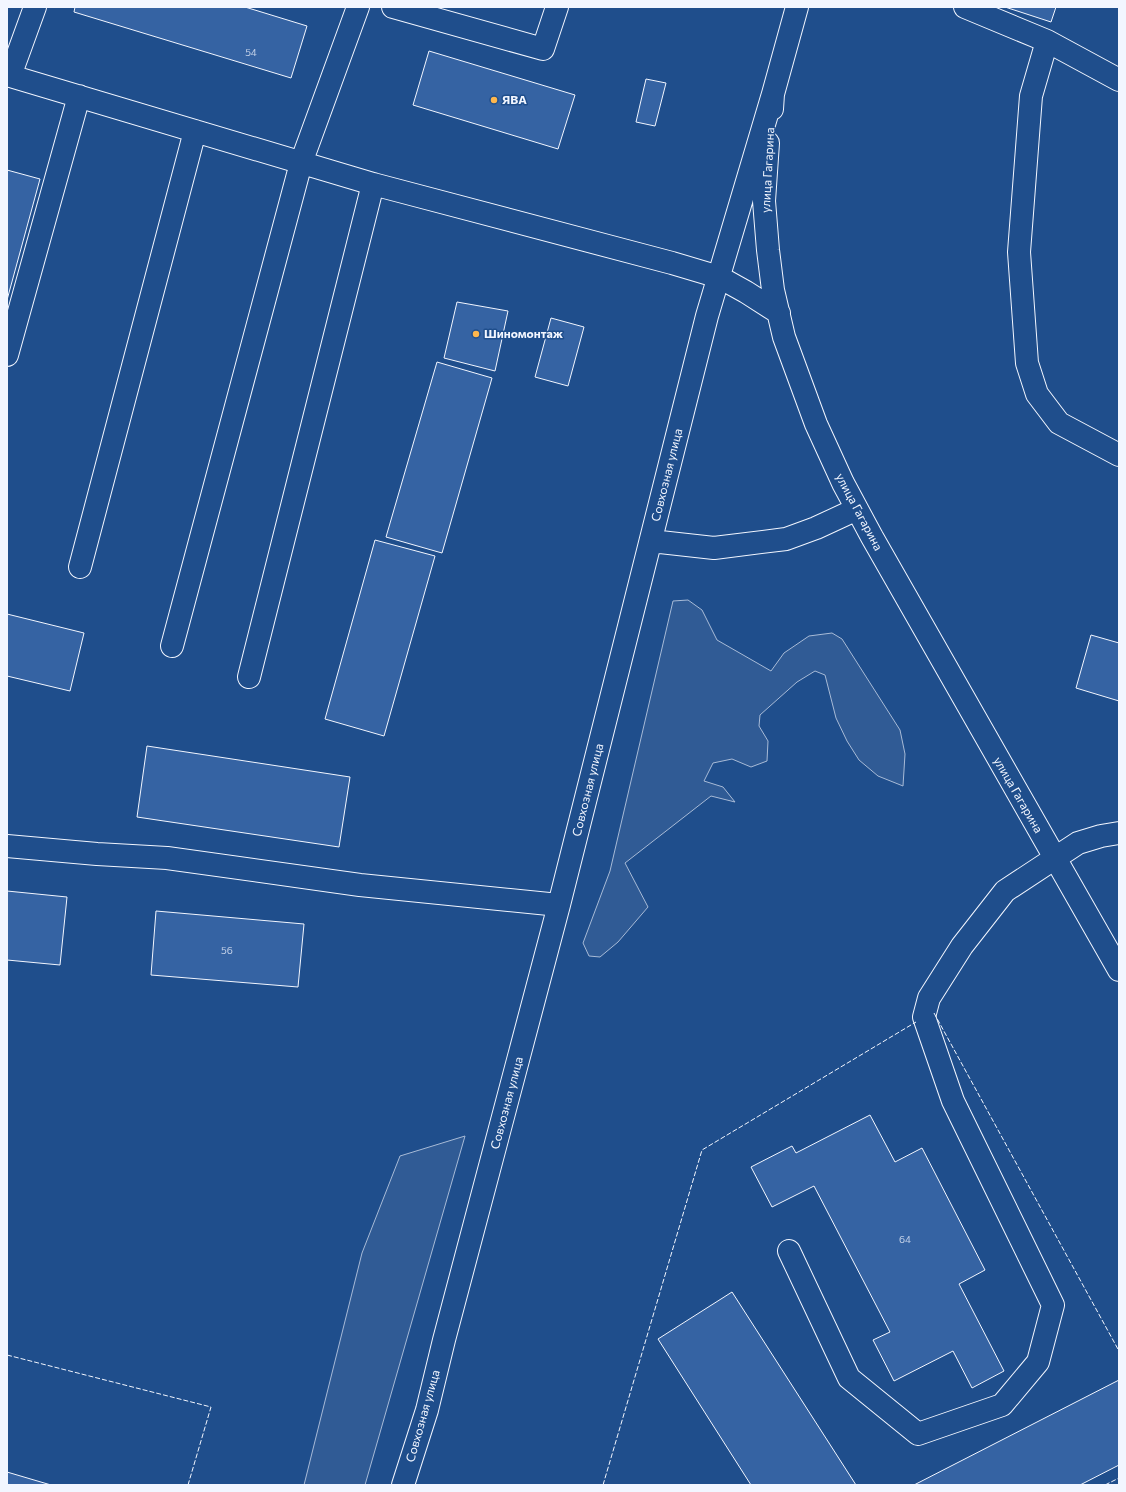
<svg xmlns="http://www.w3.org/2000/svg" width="1126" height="1492" font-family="Commissioner,sans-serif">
<rect width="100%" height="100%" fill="#1f4e8c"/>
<!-- built -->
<path fill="#305b95" stroke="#a8bbd7" d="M688,600L702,610L717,640L771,671L784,653L809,636L832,633L842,639L900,730L905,754L903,786L878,776L859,760L847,741L836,718L825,675L815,671L797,682L760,715L759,726L768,741L767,761L751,767L732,759L713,763L704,781L723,787L735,802L711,796L625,863L648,907L618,942L600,957L589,956L583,943L610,871L673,601Z
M465,1136L365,1485H304L362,1253L400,1156Z"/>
<!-- building -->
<path fill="#3563a3" stroke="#f2f6ff" d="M75,7H245L307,26L291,78L74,12Z
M1005,7H1056L1051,22Z
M429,51L575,95L558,149L413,105Z
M646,79L666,83L655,126L636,122Z
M7,170L40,179L7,300Z
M457,302L508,311L495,371L444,358Z
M551,318L584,327L568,386L535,377Z
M437,362L492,378L442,553L386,537Z
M375,540L435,556L384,736L325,719Z
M7,614L84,633L70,691L7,676Z
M1091,635L1119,643V701L1076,688Z
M147,746L350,777L339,847L137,817Z
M7,891L67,897L60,965L7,960Z
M156,911L304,924L298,987L151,975Z
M870,1115L895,1162L922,1148L985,1270L959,1284L1004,1371L972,1388L953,1351L894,1381L873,1340L890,1332L814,1186L772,1207L751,1167L792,1146L796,1153Z
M732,1292L856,1485H751L658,1339Z
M1119,1380V1465L1080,1485H914Z
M7,1472L51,1485H7Z"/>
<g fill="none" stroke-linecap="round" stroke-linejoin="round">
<!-- minor casing -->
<g stroke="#f2f6ff" stroke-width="24">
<path id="minor" d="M393,7L543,49L557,7
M965,7L1047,41L1119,80
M1047,41L1031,96L1019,252L1027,363L1037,394L1059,423L1119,455
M7,75L373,184L672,263L719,277L746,292L779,313
M10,76L35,7
M772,109L773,94L797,7
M768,143L764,201L768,250L773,290L784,337L816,424L843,483L872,537L1119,970
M7,355L79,96
M651,541L714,548L786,539L816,528L857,509
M80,567L195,131
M172,646L301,163L358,7
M249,677L373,184
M7,846L97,854L167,858L360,885L559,905
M789,1251L849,1378L918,1434L1002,1405L1038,1362L1053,1305L953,1101L924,1017L929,998L962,946L1005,891L1078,843L1101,836L1119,833
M403,1485L427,1410L444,1340L559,905L707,316L773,94"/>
</g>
<!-- minor -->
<use href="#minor" stroke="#1f4e8c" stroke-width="22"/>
<!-- fence -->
<path stroke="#f2f6ff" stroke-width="1" stroke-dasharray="5 2" stroke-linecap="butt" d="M934,1013L1119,1351
M7,1355L211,1407L188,1485
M603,1485L702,1150L916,1022
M1105,1485L1119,1478"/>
</g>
<!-- markers -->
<g fill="#ffb74d" stroke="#1f4e8c" stroke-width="1.5">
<circle cx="494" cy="100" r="4"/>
<circle cx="476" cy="334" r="4"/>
</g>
<g text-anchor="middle" stroke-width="3" stroke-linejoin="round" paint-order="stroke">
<!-- number labels -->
<g font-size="10" fill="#c3d1e8">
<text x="251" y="56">54</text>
<text x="227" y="954">56</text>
<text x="905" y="1243">64</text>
</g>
<!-- poi labels -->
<g font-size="12" font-weight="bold" fill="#f2f6ff" stroke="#1f4e8c" text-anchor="start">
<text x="502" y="104">ЯВА</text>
<text x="484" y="338">Шиномонтаж</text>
</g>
<!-- street labels -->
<g font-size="12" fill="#f2f6ff" stroke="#1f4e8c">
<text transform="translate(768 170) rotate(-87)" y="4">улица Гагарина</text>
<text transform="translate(667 475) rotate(-76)" y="4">Совхозная улица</text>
<text transform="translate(859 512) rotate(62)" y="4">улица Гагарина</text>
<text transform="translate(588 790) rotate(-76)" y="4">Совхозная улица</text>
<text transform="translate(1018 795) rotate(60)" y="4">улица Гагарина</text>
<text transform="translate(507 1103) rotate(-75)" y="4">Совхозная улица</text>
<text transform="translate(423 1416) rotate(-74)" y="4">Совхозная улица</text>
</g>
</g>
<!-- border -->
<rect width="1126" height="1492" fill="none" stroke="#f2f6ff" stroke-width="16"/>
</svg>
